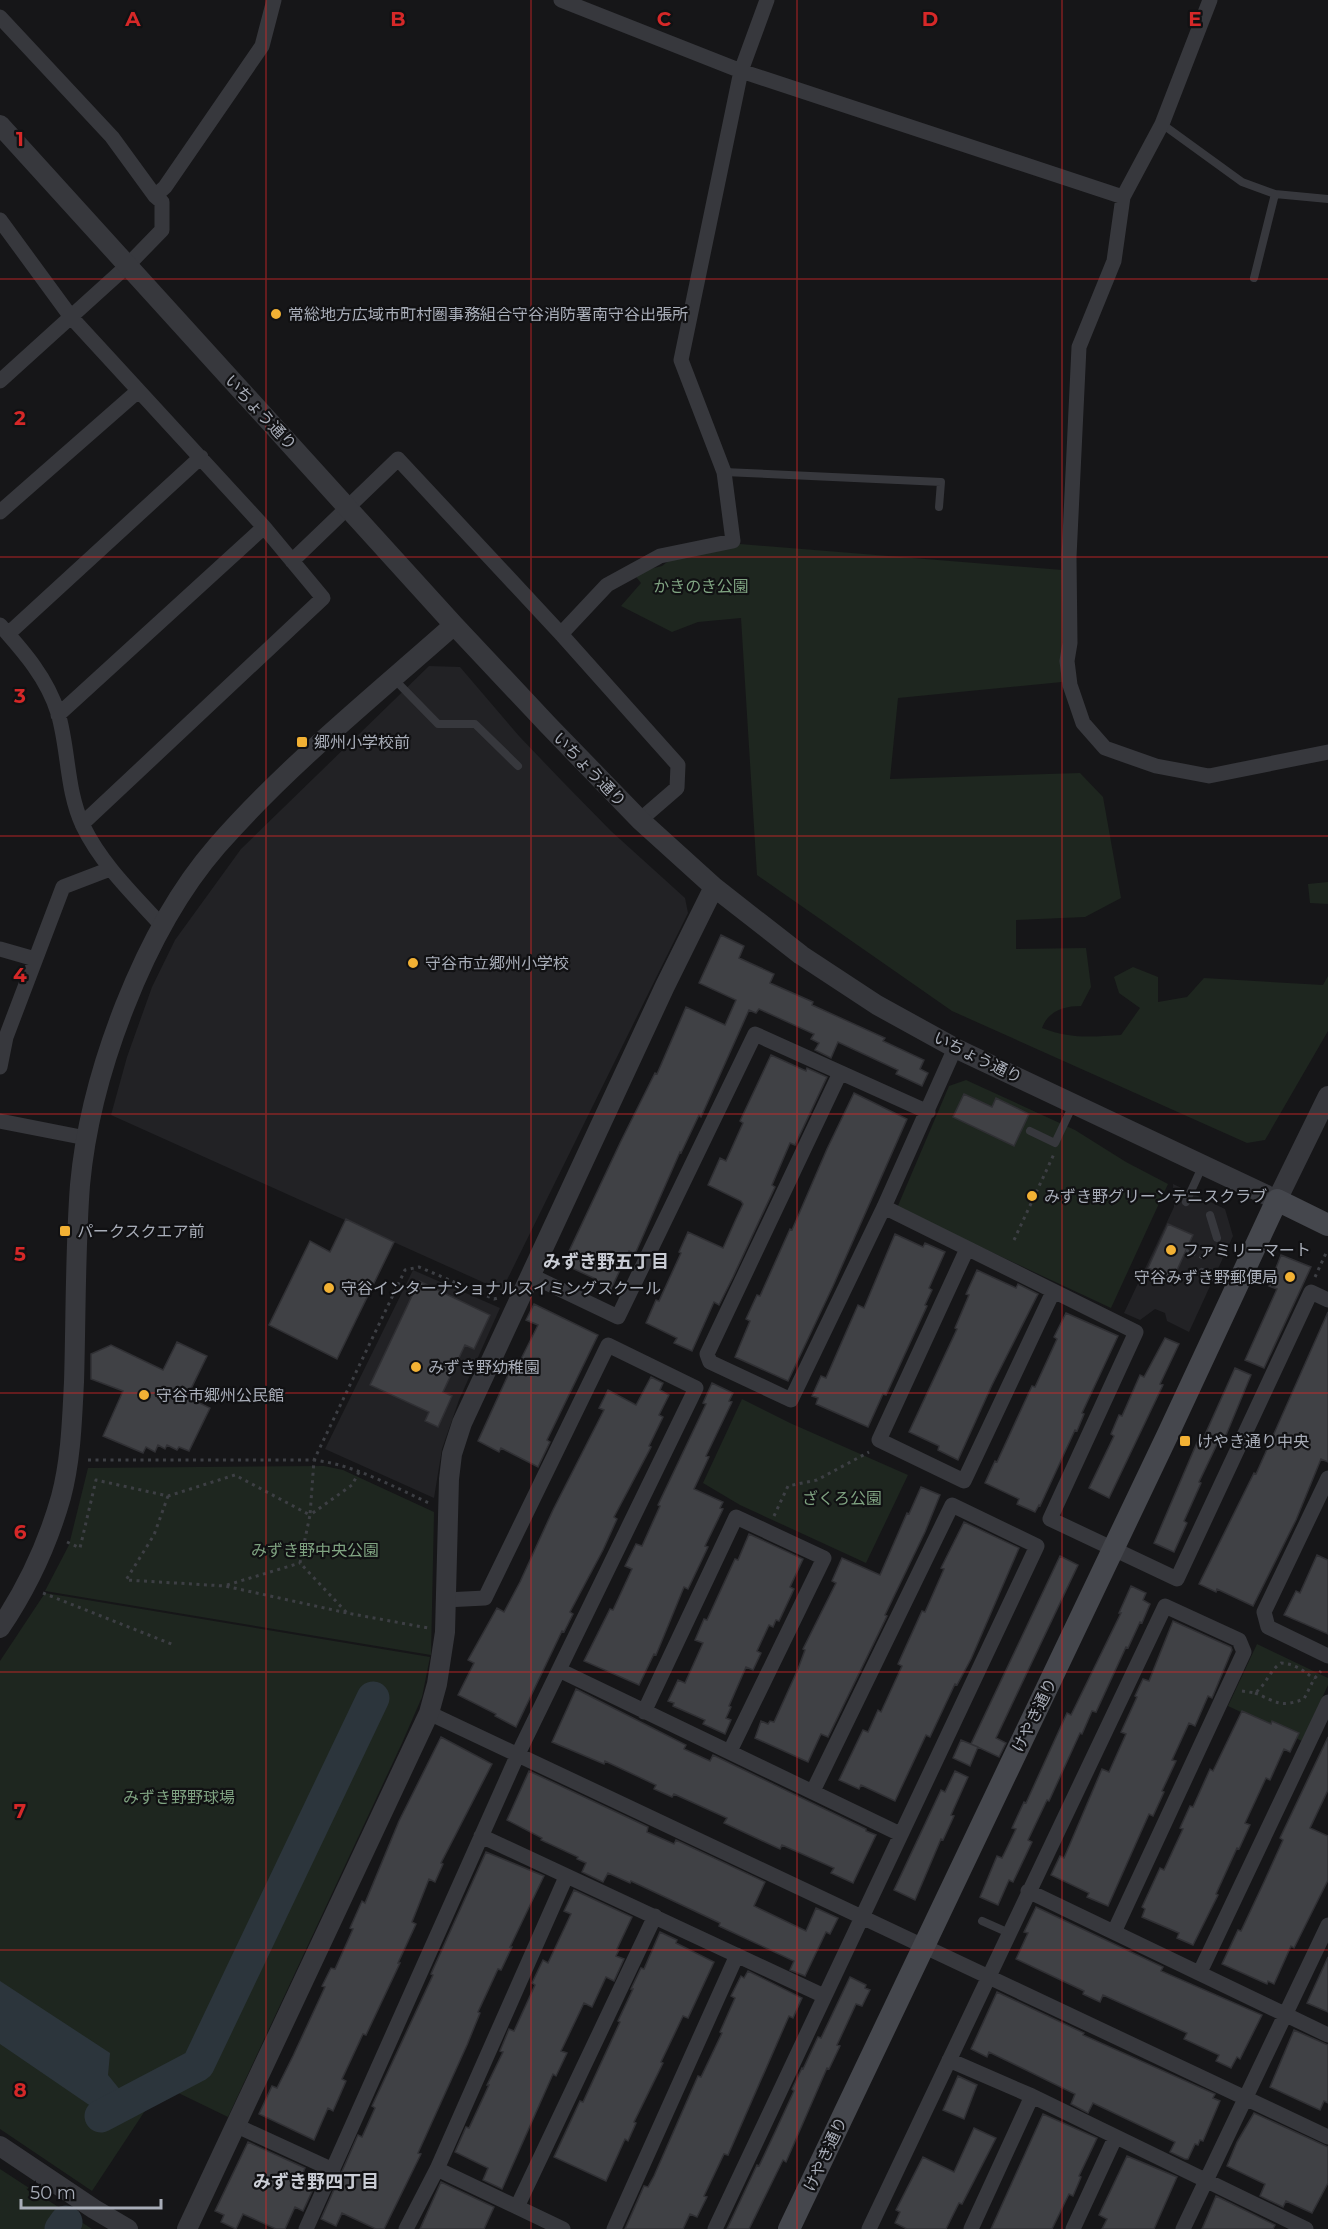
<svg xmlns="http://www.w3.org/2000/svg" width="1328" height="2229" font-family="Montserrat,'Noto Sans JP',sans-serif">
<rect width="100%" height="100%" fill="#161618"/>
<!-- built -->
<path fill="#222225" d="M429,666L460,667L519,736L562,781L611,831L685,898L688,913L505,1284L507,1293L111,1115L127,1057L152,987L175,940L241,849Z
M1173,1184L1225,1209L1233,1236L1189,1332L1167,1321L1165,1313L1155,1309L1140,1320L1124,1313L1174,1207Z
M413,1270L500,1308L459,1400L442,1449L434,1498L325,1449Z"/>
<!-- green -->
<path fill="#1e261f" d="M740,544L1075,571L1073,651L1062,682L898,698L890,779L1080,773L1103,797L1121,898L1085,917L1016,920V949L1086,948L1091,987L1081,1006C1064,1006 1048,1011 1042,1028C1071,1039 1090,1037 1121,1035L1140,1008L1119,993L1114,977L1133,967L1158,977V1002L1187,997L1204,978L1323,985L1328,976V1031L1265,1140L1247,1143L952,1011L757,875L741,618L698,622L672,632L621,606L641,583L633,573L662,566L675,556Z
M1328,882V904L1310,903L1308,884Z
M966,1080L1075,1130L1126,1162L1168,1184L1111,1308L897,1208L949,1086Z
M742,1399L790,1423L908,1475L866,1563L740,1505L703,1483Z
M324,1466L343,1470L434,1512L431,1655L45,1591L69,1545L88,1468Z
M45,1593L430,1657L422,1697L402,1743L228,2117L162,2085L92,2191L0,2129V1661Z
M1257,1644L1328,1678V1685L1302,1741L1228,1706Z
M0,2169L92,2229H0Z"/>
<!-- water -->
<path fill="#2c353c" d="M0,1981L110,2053L108,2075L125,2096L98,2111L0,2044Z"/>
<g fill="none" stroke-linecap="round" stroke-linejoin="round">
<!-- river -->
<path stroke="#2c353c" stroke-width="33" d="M101,2116L198,2065L373,1698
M61,2229L66,2222"/>
</g>
<!-- building -->
<path fill="#404145" stroke="#303034" stroke-width="1.5" d="M721,935L744,946L739,958L774,974L770,983L813,1002L812,1005L885,1038L883,1041L924,1060L920,1069L928,1073L922,1086L896,1074L898,1070L838,1042L831,1058L815,1050L819,1043L811,1039L814,1034L759,1009L756,1013L749,1010L701,1117L699,1115L681,1153L680,1152L635,1254L629,1251L611,1289L594,1282L596,1279L563,1264L621,1141L655,1073L657,1074L686,1007L725,1025L736,1000L699,983Z
M771,1055L806,1071L807,1068L827,1077L795,1145L790,1143L772,1185L775,1187L733,1277L719,1305L714,1302L692,1351L674,1343L677,1338L646,1323L656,1300L659,1301L681,1253L679,1252L688,1232L723,1248L736,1219L743,1204L741,1201L708,1185L720,1158L726,1161L743,1123L740,1121Z
M854,1093L907,1119L833,1286L788,1381L735,1357L750,1321L746,1319L757,1295L760,1296L790,1229L792,1230L827,1149Z
M964,1094L992,1107L996,1098L1029,1114L1014,1146L953,1117Z
M346,1219L394,1242L337,1359L269,1325L310,1241L330,1252Z
M1168,1224L1193,1235L1173,1279L1148,1268Z
M895,1234L923,1247L925,1243L945,1252L929,1288L932,1290L925,1305L927,1306L886,1395L883,1394L868,1427L816,1404L818,1398L812,1396L821,1376L826,1378L858,1305L864,1308Z
M1281,1255L1311,1267L1264,1368L1245,1360L1277,1289L1269,1286Z
M977,1270L1016,1288L1018,1284L1038,1294L992,1385L958,1460L938,1450L939,1446L909,1432L957,1329L955,1328L969,1295L966,1294Z
M419,1281L490,1315L474,1349L465,1345L443,1392L452,1396L438,1427L425,1421L429,1412L370,1385Z
M534,1304L598,1335L547,1440L550,1442L538,1467L501,1448L499,1452L478,1441L509,1373L513,1375L538,1325L526,1320Z
M1328,1312V1462L1321,1459L1296,1520L1253,1606L1217,1589L1216,1592L1199,1584L1254,1473L1256,1474Z
M1066,1313L1118,1336L1082,1413L1084,1414L1077,1431L1075,1430L1040,1506L1039,1505L1035,1512L1017,1504L1019,1499L985,1483L995,1461L997,1462L1032,1386L1035,1387L1057,1339L1054,1337Z
M1165,1338L1179,1344L1160,1384L1163,1385L1109,1498L1089,1488L1114,1436L1111,1434L1119,1415L1122,1416L1140,1375L1144,1377Z
M177,1342L207,1356L187,1397L210,1408L189,1451L179,1447L177,1450L167,1445L165,1449L158,1445L155,1452L146,1447L143,1453L103,1436L123,1391L91,1379V1354L111,1345L163,1370Z
M1235,1368L1251,1375L1224,1440L1220,1438L1199,1482L1201,1483L1184,1521L1187,1523L1174,1552L1154,1543L1199,1438L1203,1439Z
M651,1377L663,1383L660,1390L669,1395L659,1415L663,1417L649,1446L651,1447L614,1517L617,1519L603,1550L570,1612L573,1614L564,1632L562,1631L516,1727L495,1716L496,1714L458,1695L474,1663L468,1660L497,1608L504,1612L520,1582L553,1510L604,1410L599,1408L608,1390L636,1405Z
M712,1383L733,1393L729,1401L732,1402L706,1456L709,1457L694,1489L723,1502L720,1508L723,1509L705,1546L708,1547L699,1566L688,1589L684,1587L656,1655L654,1654L639,1685L584,1661L610,1609L613,1610L632,1569L625,1566L636,1544L642,1546L660,1506L658,1505L706,1404L703,1403Z
M921,1487L940,1495L925,1532L885,1615L887,1616L828,1737L821,1734L808,1762L755,1738L761,1721L768,1724L770,1721L774,1722L798,1669L805,1650L803,1649L836,1583L832,1581L842,1558L880,1575L907,1513L909,1514Z
M964,1522L1019,1548L971,1659L957,1685L955,1684L930,1737L926,1735L895,1801L861,1785L859,1789L839,1780L863,1730L868,1732L878,1710L881,1712L902,1666L898,1664L922,1611L925,1612L944,1569L941,1568Z
M749,1534L803,1559L790,1587L794,1589L779,1621L776,1620L773,1627L769,1625L757,1651L761,1653L753,1670L746,1667L729,1706L731,1707L726,1718L731,1720L725,1734L703,1724L705,1720L673,1706L674,1703L668,1701L678,1680L685,1683L703,1643L695,1640L704,1619L707,1620L735,1559L738,1560Z
M1317,1555L1328,1560V1634L1284,1615L1296,1591L1300,1593Z
M1060,1556L1078,1565L996,1738L1006,1743L999,1757L971,1744Z
M1131,1586L1146,1593L1143,1600L1150,1604L1142,1623L1140,1622L1128,1648L1126,1647L1096,1712L1092,1711L1082,1734L1080,1733L1049,1801L1047,1800L1028,1840L1032,1842L1013,1882L1009,1880L998,1905L980,1897L997,1856L1002,1858L1016,1829L1012,1828L1024,1802L1026,1803L1067,1713L1071,1715L1121,1613H1119Z
M1173,1621L1231,1647L1232,1650L1212,1698L1208,1696L1195,1726L1189,1723L1172,1760L1176,1761L1162,1791L1164,1792L1153,1816L1149,1814L1108,1906L1087,1897L1089,1893L1051,1875L1060,1856L1064,1858L1102,1769L1109,1772L1126,1734L1121,1732L1137,1697L1135,1696L1143,1679L1149,1681Z
M576,1689L686,1745L684,1749L710,1761L713,1755L866,1829V1831L876,1835L853,1883L831,1873L834,1868L782,1845L780,1849L724,1823L727,1818L674,1794L672,1797L654,1789L656,1785L605,1761L604,1764L552,1742Z
M1242,1711L1271,1724L1272,1721L1299,1733L1290,1752L1284,1749L1270,1780L1266,1778L1245,1823L1250,1825L1239,1849L1237,1848L1216,1894L1218,1895L1193,1945L1177,1938L1179,1933L1142,1917L1145,1909L1142,1907L1160,1868L1164,1870L1175,1846L1183,1829L1180,1828L1190,1806L1193,1807L1210,1769L1213,1771Z
M441,1737L492,1764L441,1863L443,1864L435,1882L429,1879L412,1922L416,1924L398,1963H400L366,2035L363,2034L342,2079L346,2081L333,2111L328,2108L314,2140L259,2114L272,2086L277,2088L293,2056L325,1987L322,1986L331,1968L335,1969L353,1929L350,1928L362,1901L365,1903L399,1821Z
M1328,1737V1790L1310,1828L1328,1836V1880L1294,1948L1291,1946L1274,1984L1268,1981L1267,1984L1222,1964L1238,1930L1241,1931L1264,1882L1283,1840L1280,1838Z
M961,1740L978,1747L970,1766L953,1758Z
M529,1771L648,1827L647,1832L674,1844L676,1840L765,1882L754,1906L806,1931L816,1908L838,1918L830,1934L826,1932L805,1976L790,1970L794,1961L719,1926L720,1923L631,1881L630,1883L608,1873L603,1882L582,1872L586,1863L577,1859L578,1857L541,1840L542,1838L507,1820Z
M955,1771L968,1777L951,1815L954,1816L943,1840L941,1839L915,1900L894,1890L941,1790L945,1792Z
M486,1852L544,1876L510,1947H512L501,1970L498,1969L478,2012L480,2013L467,2045L418,2153L421,2154L384,2229H376L342,2213L336,2226L321,2219L358,2135L362,2137L375,2108L372,2106L433,1975L431,1974Z
M574,1890L632,1917L617,1949L619,1950L616,1956L624,1959L614,1981L606,1977L592,2007L584,2003L561,2051L567,2053L556,2076L553,2074L502,2189L483,2180L488,2168L455,2152L466,2127L469,2128L489,2085H487L503,2052L500,2051L509,2029L514,2031L535,1985L532,1983L543,1960L548,1963L571,1914L564,1911Z
M1036,1907L1163,1967L1161,1971L1262,2015L1240,2059L1237,2057L1231,2068L1216,2061L1219,2055L1184,2039L1187,2033L1103,1995L1100,2002L1083,1994L1084,1991L1016,1959L1028,1933L1024,1932Z
M660,1932L677,1940L676,1943L714,1962L688,2018L683,2016L661,2062L663,2063L634,2122L636,2123L628,2141L625,2139L606,2181L554,2157L580,2101L583,2102L620,2022L618,2021L633,1989H631L641,1968L644,1969Z
M1328,1957V2012L1307,2003Z
M748,1971L802,1998L793,2018L789,2016L728,2155L724,2154L704,2196L707,2197L697,2217L690,2214L683,2229H625L644,2186L648,2187L654,2176L698,2076L701,2077L722,2033L720,2032L735,1998L731,1996L741,1976L744,1978Z
M850,1977L866,1985L865,1988L870,1990L862,2006L856,2004L837,2045L840,2046L829,2069L827,2068L786,2162L783,2160L749,2229H727L757,2165L759,2166L776,2130L794,2091L792,2089L802,2068L803,2069L818,2037L821,2038Z
M997,1992L1084,2033L1083,2035L1215,2094L1213,2098L1220,2101L1203,2141L1200,2140L1198,2145L1195,2144L1188,2159H1185L1170,2152L1175,2142L1093,2103L1088,2113L1071,2104L1075,2094L989,2052L987,2057L971,2049Z
M1294,2030L1328,2045V2103L1324,2101L1320,2110L1270,2087Z
M958,2076L977,2085L964,2119L943,2110Z
M1254,2113L1328,2147V2183L1312,2213L1286,2201L1283,2207L1260,2196L1265,2184L1227,2166L1237,2142Z
M1043,2114L1097,2138L1079,2176L1081,2177L1073,2196L1069,2194L1052,2229H991Z
M974,2128L996,2138L962,2204L959,2203L946,2229H907L895,2223L900,2212L896,2210L923,2157L954,2172Z
M248,2142L305,2168L301,2178L315,2185L303,2211L295,2207L285,2229H276L243,2214L236,2229L221,2222L224,2215L215,2211Z
M1127,2156L1177,2177L1154,2229H1102L1107,2219L1099,2215Z
M441,2182L494,2207L484,2229H420Z
M1216,2196L1275,2225L1273,2229H1202Z"/>
<g fill="none" stroke-linecap="round" stroke-linejoin="round">
<!-- path -->
<path stroke="#3d3f44" stroke-width="3" stroke-dasharray="3 4.5" stroke-linecap="butt" d="M1014,1240L1054,1154
M1186,1250L1203,1258
M1315,1277L1327,1251
M88,1460H314L405,1270L419,1267L494,1299L501,1297
M359,1472L352,1485L310,1515L300,1563L347,1613L428,1628
M168,1496L154,1535L126,1580L225,1586L347,1613
M774,1516L788,1486L817,1480L869,1452
M67,1542L80,1548L96,1480L168,1496L235,1475L310,1515L314,1460C355,1465 394,1487 431,1504
M227,1585L300,1563
M43,1593L174,1645
M1242,1691L1255,1693C1266,1685 1269,1671 1281,1663C1295,1664 1303,1670 1314,1679
M1255,1693C1277,1702 1280,1708 1304,1699L1314,1679L1321,1671"/>
<!-- service -->
<path stroke="#37383d" stroke-width="8" d="M1162,124L1242,182L1275,194L1328,199
M1254,278L1275,194
M724,472L941,482L939,507
M394,679L438,724H475L518,766
M1030,1131L1055,1143L1073,1105
M1186,1202L1202,1167
M1210,1215L1217,1238
M1202,1272L1234,1286
M982,1921L1009,1933"/>
<!-- minor -->
<path stroke="#37383d" stroke-width="15" d="M561,0L741,71L1123,197
M1210,0L1162,124L1123,197L1114,261L1079,347L1069,557L1070,643L1067,661L1070,685L1083,723L1105,748L1156,766L1209,776L1328,752
M0,17L112,137L155,196L162,202V230L127,266L0,381
M155,196L165,187L262,46L274,0
M0,220L71,317L264,527L323,598L82,824
M0,512L138,391
M292,561L398,459L561,634L678,765L677,788L640,820
M0,625C24,652 47,678 58,713C69,750 66,790 83,826C102,865 134,895 163,927
M8,634L201,457
M561,634L607,585L660,556L733,541L724,472L681,360L741,71L767,0
M58,715L264,527
M0,949L35,959
M0,1067L6,1037L63,887L110,869
M840,1073L707,1354L710,1362L791,1400L884,1207L955,1048
M0,1121L86,1138
M884,1207L1136,1332L1050,1519L1177,1579L1311,1292L1328,1300
M967,1249L879,1440L964,1481L1053,1292
M530,1275L618,1317L755,1034L928,1112
M1328,1478L1264,1612L1268,1627L1328,1656
M559,1670L900,1834
M644,1712L736,1517L824,1558L730,1751
M429,1713L1328,2137
M481,1836L824,1996
M1028,1891L1328,2035
M1200,1972L1328,1702
M949,2060L1032,2096L1306,2229
M235,2125L333,2170
M437,2169L563,2229
M517,2207L655,1916
M306,2229L518,1754L696,1388L608,1345L485,1598L445,1600
M406,2229L437,2169L566,1877
M614,2229L737,1955
M715,2229L1037,1546L952,1505L813,1791
M869,2229L1165,1606L1239,1640L1244,1652L1114,1932
M971,2229L1032,2096
M1073,2229L1115,2138
M1183,2229L1328,1925"/>
<!-- tertiary -->
<path stroke="#37383d" stroke-width="20" d="M0,125L454,625L548,725L640,820L714,887L801,955L877,1005L955,1048L1277,1200L1328,1096
M0,1628C27,1588 48,1543 61,1497C71,1460 72,1420 74,1382C76,1317 75,1251 80,1185C90,1075 144,930 217,846C288,765 374,696 454,625
M0,2146L94,2209L128,2229
M187,2229L429,1713L437,1684L445,1632L449,1479L452,1454L462,1423L665,986L714,887"/>
<!-- secondary -->
<path stroke="#45474d" stroke-width="22" d="M789,2229L1168,1434L1277,1200L1328,1225"/>
</g>
<!-- grid -->
<path fill="none" stroke="#d62828" stroke-width="1.5" stroke-opacity="0.55" d="M266,0V2229M531,0V2229M797,0V2229M1062,0V2229M0,279H1328M0,557H1328M0,836H1328M0,1114H1328M0,1393H1328M0,1672H1328M0,1950H1328"/>
<!-- markers -->
<g fill="#f2b134" stroke="#111113" stroke-width="2">
<circle cx="276" cy="314" r="6"/>
<rect x="296" y="736" width="12" height="12" rx="3"/>
<circle cx="413" cy="963" r="6"/>
<circle cx="1032" cy="1196" r="6"/>
<rect x="59" y="1225" width="12" height="12" rx="3"/>
<circle cx="1171" cy="1250" r="6"/>
<circle cx="1290" cy="1277" r="6"/>
<circle cx="329" cy="1288" r="6"/>
<circle cx="416" cy="1367" r="6"/>
<circle cx="144" cy="1395" r="6"/>
<rect x="1179" y="1435" width="12" height="12" rx="3"/>
</g>
<g text-anchor="middle" stroke-width="4.5" stroke-linejoin="round" paint-order="stroke">
<!-- poi labels -->
<g font-size="16" fill="#a8adb8" stroke="#111113" text-anchor="start">
<text x="288" y="320">常総地方広域市町村圏事務組合守谷消防署南守谷出張所</text>
<text x="314" y="748">郷州小学校前</text>
<text x="425" y="969">守谷市立郷州小学校</text>
<text x="1044" y="1202">みずき野グリーンテニスクラブ</text>
<text x="77" y="1237">パークスクエア前</text>
<text x="1183" y="1256">ファミリーマート</text>
<text x="1278" y="1283" text-anchor="end">守谷みずき野郵便局</text>
<text x="341" y="1294">守谷インターナショナルスイミングスクール</text>
<text x="428" y="1373">みずき野幼稚園</text>
<text x="156" y="1401">守谷市郷州公民館</text>
<text x="1197" y="1447">けやき通り中央</text>
</g>
<!-- street labels -->
<g font-size="16" fill="#a8adb8" stroke="#111113">
<text transform="translate(261 412) rotate(47)" y="6">いちょう通り</text>
<text transform="translate(590 769) rotate(46)" y="6">いちょう通り</text>
<text transform="translate(978 1057) rotate(26)" y="6">いちょう通り</text>
<text transform="translate(1034 1715) rotate(-64)" y="6">けやき通り</text>
<text transform="translate(825 2154) rotate(-65)" y="6">けやき通り</text>
</g>
<!-- park labels -->
<g font-size="16" fill="#7fa381" stroke="#111113">
<text x="701" y="592">かきのき公園</text>
<text x="842" y="1504">ざくろ公園</text>
<text x="315" y="1556">みずき野中央公園</text>
<text x="179" y="1803">みずき野野球場</text>
</g>
<!-- neighbourhood labels -->
<g font-size="18" font-weight="bold" fill="#c9ccd4" stroke="#111113">
<text x="606" y="1268">みずき野五丁目</text>
<text x="316" y="2188">みずき野四丁目</text>
</g>
</g>
<g font-size="20" text-anchor="middle" font-weight="bold" fill="#d62828" stroke="#111113" stroke-width="4.5" stroke-linejoin="round" paint-order="stroke">
<text x="133" y="26">A</text>
<text x="398" y="26">B</text>
<text x="664" y="26">C</text>
<text x="930" y="26">D</text>
<text x="1195" y="26">E</text>
<text x="20" y="146">1</text>
<text x="20" y="425">2</text>
<text x="20" y="703">3</text>
<text x="20" y="982">4</text>
<text x="20" y="1261">5</text>
<text x="20" y="1539">6</text>
<text x="20" y="1818">7</text>
<text x="20" y="2097">8</text>
</g>
<!-- scale -->
<path d="M21 2199v9h140v-9" fill="none" stroke="#a8adb8" stroke-width="3"/>
<text x="30" y="2199" font-size="18" fill="#a8adb8" stroke="#111113" stroke-width="4.5" paint-order="stroke">50 m</text>
</svg>
